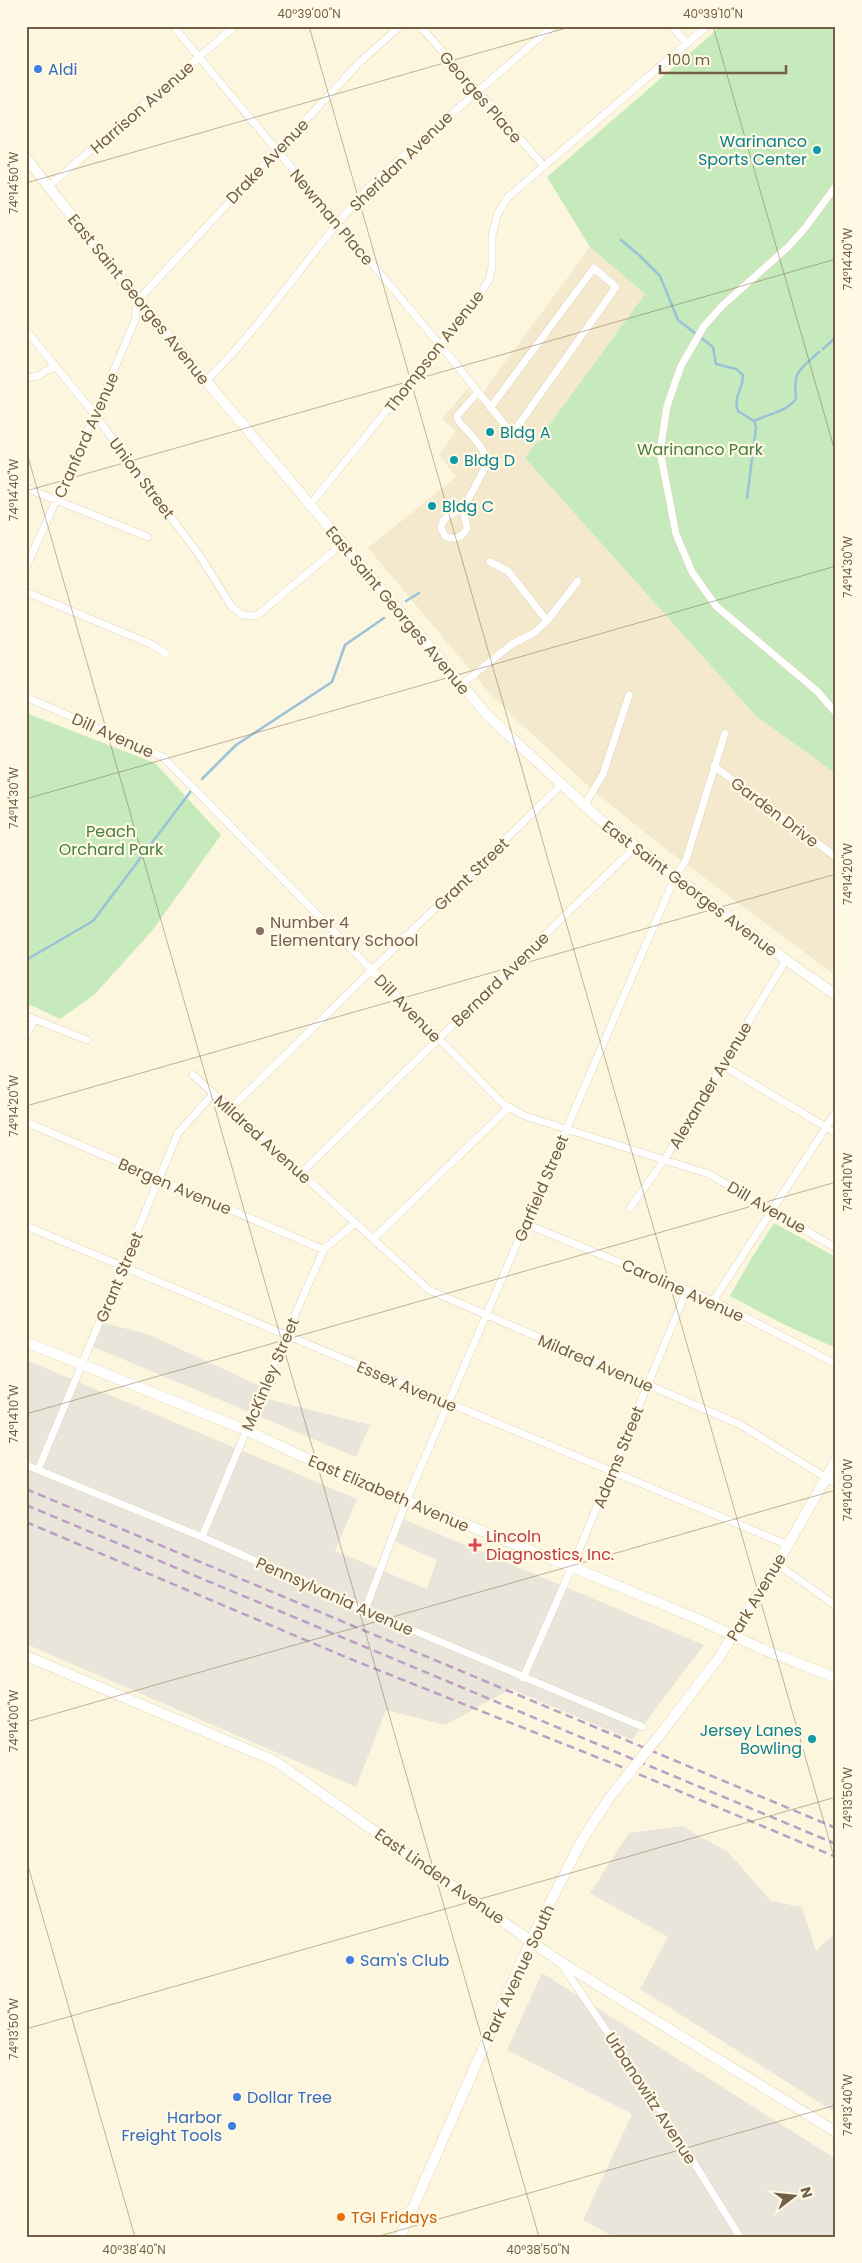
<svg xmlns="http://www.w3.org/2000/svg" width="862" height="2263" font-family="Poppins,sans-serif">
<rect width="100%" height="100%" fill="#fdf6de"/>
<!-- residential -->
<path fill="#f4e9cc" d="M590,247L645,294L525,458L756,716L836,774V976L663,847L596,793L521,724L487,690L368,548L456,477L439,455L456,431L442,419L467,389L479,402L488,385Z"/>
<!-- industrial -->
<path fill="#eae5da" d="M101,1322L150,1335L264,1388L260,1397L370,1425L356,1457L91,1346Z
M26,1360L357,1499L335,1551L427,1589L437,1560L394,1541L403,1519L704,1645L632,1740L511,1689L445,1725L386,1710L356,1787L26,1644Z
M682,1826L728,1852L771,1901L802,1907L816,1951L836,1932V2113L640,1989L668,1937L590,1893L629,1833Z
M542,1973L836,2159V2237H614L583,2220L632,2114L507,2050Z"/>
<!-- green -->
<path fill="#c7eabd" d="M721,26H836V774L756,716L525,458L645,294L590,247L547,177Z
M26,713L155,763L221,835L152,931L94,995L60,1019L26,1003Z
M774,1223L836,1257V1348L783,1324L730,1296L751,1259Z"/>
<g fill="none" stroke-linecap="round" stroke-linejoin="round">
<!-- stream -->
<path stroke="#99c2d8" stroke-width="2.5" d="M621,240L639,255L660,276L678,320L713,347L716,364L736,369L743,375C743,391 733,394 738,411L754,421L756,428L747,498
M823,349L836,337
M754,421C768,414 786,412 796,399C793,371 798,371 819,352
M406,601L419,593
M202,779L236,745L332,682L345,645L384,618
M26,960L93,921L191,791"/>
<!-- street casing -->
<g stroke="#e0d3ba" stroke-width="8">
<path id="street" d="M173,26L440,345C464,374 488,404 512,434L616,287L594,268L490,408
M420,26L544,166
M672,26L687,44
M49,186L235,26
M836,186L805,228L789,246L723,305L704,326L681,366L667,406L660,451L676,534L692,572L716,606L817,691L836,713
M26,330L95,415L179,528L200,556L232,607L242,615L254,616L260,613L342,544
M26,378L38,376L54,366
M206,381C270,318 317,240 380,176L553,26
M26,488L148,537
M309,506L475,302L489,280L492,267V235L498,213L508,197L707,26
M463,509L467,528C463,537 455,541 445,536L441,528L443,521L449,515L463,509L486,466C488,449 470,434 459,422L457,416L478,392
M490,562L508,571L547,621
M26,567L95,415L135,320L138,300L359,63L400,26
M26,592L153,645L166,654
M461,685L512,644L534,633L547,621L578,581
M26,697L163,757L503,1104L525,1116L709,1174L836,1248
M714,766L836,857
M584,806L603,774L629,695
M26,1016L87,1040
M26,1037L34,1019
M722,1065L836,1133
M193,1075L429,1290L741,1425L836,1484
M230,1109L561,785
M26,1122L324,1250
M301,1173L635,847
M630,1208L665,1159L786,960
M526,1224L716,1302L836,1364
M26,1226L788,1545
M373,1239L509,1107
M713,1301L836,1112
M26,1465L202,1537L365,1610L643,1727
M38,1470L178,1133L213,1094
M202,1537L286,1335L324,1249L355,1223
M776,1563L836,1606
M365,1610L407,1499L675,877L686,860L725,733
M523,1678L572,1567L687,1290
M562,1965L673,2129L740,2237"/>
</g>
<!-- secondary casing -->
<g stroke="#e3d3b5" stroke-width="11">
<path id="secondary" d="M26,158L138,300L488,716L598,818L786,960L836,995
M26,1342L246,1430L342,1475L572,1567L698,1619L762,1649L836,1678
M26,1656L275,1761L559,1961L836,2132
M666,1727L720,1656L788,1545L836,1460
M400,2237L531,1940L582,1840L610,1797"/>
</g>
<!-- street -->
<use href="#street" stroke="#fff" stroke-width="7"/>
<!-- secondary -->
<use href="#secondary" stroke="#fff" stroke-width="10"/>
<!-- rail -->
<path stroke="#ba9ec5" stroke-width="2.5" stroke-dasharray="8 5" stroke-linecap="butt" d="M26,1489L836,1828
M26,1505L836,1844
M26,1522L348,1658L624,1768L836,1857"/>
<!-- secondary-bridge casing -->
<g stroke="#e3d3b5" stroke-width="11" stroke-linecap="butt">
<path id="secondary-bridge" d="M610,1797L666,1727"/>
</g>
<!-- secondary-bridge -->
<use href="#secondary-bridge" stroke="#fff" stroke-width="10"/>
</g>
<!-- ticks -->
<path fill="none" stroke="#735e46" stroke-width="1" stroke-opacity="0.45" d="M309,26L836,1864M713,26L836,455M26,183L573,26M26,450L539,2237M26,491L836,259M26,799L836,566M26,1106L836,874M26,1414L836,1182M26,1722L836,1490M26,1859L135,2237M26,2029L836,1797M376,2237L836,2105"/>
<!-- markers -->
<g fill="#3f7fe0" stroke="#fff9e5" stroke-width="2">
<circle cx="38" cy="69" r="5"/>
<circle cx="350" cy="1960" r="5"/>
<circle cx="237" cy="2097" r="5"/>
<circle cx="232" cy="2126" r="5"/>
</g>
<g fill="#0f9aa8" stroke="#fff9e5" stroke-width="2">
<circle cx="817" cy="150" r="5"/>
<circle cx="490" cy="432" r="5"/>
<circle cx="454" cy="460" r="5"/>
<circle cx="432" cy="506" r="5"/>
<circle cx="812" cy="1739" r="5"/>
</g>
<circle fill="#8d6e63" stroke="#fff9e5" stroke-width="2" cx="260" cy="931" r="5"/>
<path fill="#e0444e" stroke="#fff9e5" stroke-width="2" d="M472.5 1537.5h5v5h5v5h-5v5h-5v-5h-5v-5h5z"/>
<circle fill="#e8710a" stroke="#fff9e5" stroke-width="2" cx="341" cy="2217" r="5"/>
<g text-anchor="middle" stroke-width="4.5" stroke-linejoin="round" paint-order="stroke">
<!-- shop labels -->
<g font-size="16" fill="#366cbe" stroke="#fff9e5" text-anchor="start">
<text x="48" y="75">Aldi</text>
<text x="360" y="1966">Sam's Club</text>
<text x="247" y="2103">Dollar Tree</text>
<text x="222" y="2123" text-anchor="end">Harbor<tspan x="222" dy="18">Freight Tools</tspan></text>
</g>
<!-- street labels -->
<g font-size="16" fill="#735e46" stroke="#fff9e5">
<text transform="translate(481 97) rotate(49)" y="6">Georges Place</text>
<text transform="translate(142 107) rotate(-41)" y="6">Harrison Avenue</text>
<text transform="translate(267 161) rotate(-46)" y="6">Drake Avenue</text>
<text transform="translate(401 161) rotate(-44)" y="6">Sheridan Avenue</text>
<text transform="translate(332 217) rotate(50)" y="6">Newman Place</text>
<text transform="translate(139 299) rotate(51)" y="6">East Saint Georges Avenue</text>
<text transform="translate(434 351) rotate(-52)" y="6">Thompson Avenue</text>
<text transform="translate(86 435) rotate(-66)" y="6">Cranford Avenue</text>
<text transform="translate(142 478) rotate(53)" y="6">Union Street</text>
<text transform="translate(398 610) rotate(50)" y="6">East Saint Georges Avenue</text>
<text transform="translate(113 735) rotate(24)" y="6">Dill Avenue</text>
<text transform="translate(775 812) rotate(37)" y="6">Garden Drive</text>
<text transform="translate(471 874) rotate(-44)" y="6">Grant Street</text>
<text transform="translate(690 888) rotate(37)" y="6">East Saint Georges Avenue</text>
<text transform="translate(500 979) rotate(-44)" y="6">Bernard Avenue</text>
<text transform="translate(408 1008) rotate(46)" y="6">Dill Avenue</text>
<text transform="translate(710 1085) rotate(-59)" y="6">Alexander Avenue</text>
<text transform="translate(263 1139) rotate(42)" y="6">Mildred Avenue</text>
<text transform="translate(175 1186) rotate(23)" y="6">Bergen Avenue</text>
<text transform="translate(541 1188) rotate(-67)" y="6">Garfield Street</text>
<text transform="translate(767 1207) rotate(30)" y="6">Dill Avenue</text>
<text transform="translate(119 1277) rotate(-67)" y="6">Grant Street</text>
<text transform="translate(683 1290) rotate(24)" y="6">Caroline Avenue</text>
<text transform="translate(596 1363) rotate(23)" y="6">Mildred Avenue</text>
<text transform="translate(270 1374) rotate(-67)" y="6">McKinley Street</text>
<text transform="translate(407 1386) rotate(23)" y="6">Essex Avenue</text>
<text transform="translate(618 1457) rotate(-68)" y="6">Adams Street</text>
<text transform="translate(389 1493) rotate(23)" y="6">East Elizabeth Avenue</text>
<text transform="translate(335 1596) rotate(24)" y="6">Pennsylvania Avenue</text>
<text transform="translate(756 1597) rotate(-59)" y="6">Park Avenue</text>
<text transform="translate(440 1876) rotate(35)" y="6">East Linden Avenue</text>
<text transform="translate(518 1973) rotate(-65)" y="6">Park Avenue South</text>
<text transform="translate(651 2098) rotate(57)" y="6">Urbanowitz Avenue</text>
</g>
<!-- culture labels -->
<g font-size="16" fill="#0d838f" stroke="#fff9e5" text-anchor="start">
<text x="807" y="147" text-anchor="end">Warinanco<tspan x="807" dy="18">Sports Center</tspan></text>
<text x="500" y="438">Bldg A</text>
<text x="464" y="466">Bldg D</text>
<text x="442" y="512">Bldg C</text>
<text x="802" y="1736" text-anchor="end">Jersey Lanes<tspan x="802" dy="18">Bowling</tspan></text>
</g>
<!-- park labels -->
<g font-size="16" fill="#477f40" stroke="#fff9e5">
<text x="700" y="455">Warinanco Park</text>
<text x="111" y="837">Peach<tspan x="111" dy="18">Orchard Park</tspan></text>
</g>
<!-- education labels -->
<g font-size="16" fill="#785e54" stroke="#fff9e5" text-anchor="start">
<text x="270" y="928">Number 4<tspan x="270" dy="18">Elementary School</tspan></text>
</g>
<!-- health labels -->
<g font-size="16" fill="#be3a42" stroke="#fff9e5" text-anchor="start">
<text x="486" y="1542">Lincoln<tspan x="486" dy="18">Diagnostics, Inc.</tspan></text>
</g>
<!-- food labels -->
<g font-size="16" fill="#c56008" stroke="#fff9e5" text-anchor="start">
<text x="351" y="2223">TGI Fridays</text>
</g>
</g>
<!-- border -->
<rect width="862" height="2263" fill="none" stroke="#fff9e5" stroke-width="55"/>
<!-- north arrow -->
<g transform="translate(794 2196) rotate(74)" stroke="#fff9e5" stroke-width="4" paint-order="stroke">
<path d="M0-4L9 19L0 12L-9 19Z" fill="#735e46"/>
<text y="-8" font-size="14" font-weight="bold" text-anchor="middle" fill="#735e46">N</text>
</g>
<!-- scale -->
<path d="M660 65v8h126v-8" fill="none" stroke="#735e46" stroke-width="2.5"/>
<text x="667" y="65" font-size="15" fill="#735e46" stroke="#fff9e5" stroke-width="4" paint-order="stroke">100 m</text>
<rect x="28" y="28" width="806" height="2208" fill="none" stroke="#735e46" stroke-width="2"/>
<g font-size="12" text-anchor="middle" fill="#735e46">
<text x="309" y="18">40°39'00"N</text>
<text x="713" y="18">40°39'10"N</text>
<text transform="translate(14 183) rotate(-90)" y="4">74°14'50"W</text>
<text transform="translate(848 259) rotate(-90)" y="4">74°14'40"W</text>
<text transform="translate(14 490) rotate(-90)" y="4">74°14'40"W</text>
<text transform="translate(848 567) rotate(-90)" y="4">74°14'30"W</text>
<text transform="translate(14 798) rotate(-90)" y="4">74°14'30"W</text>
<text transform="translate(848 874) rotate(-90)" y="4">74°14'20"W</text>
<text transform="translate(14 1106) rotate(-90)" y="4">74°14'20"W</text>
<text transform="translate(848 1182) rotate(-90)" y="4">74°14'10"W</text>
<text transform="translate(14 1414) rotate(-90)" y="4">74°14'10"W</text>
<text transform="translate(848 1490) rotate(-90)" y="4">74°14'00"W</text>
<text transform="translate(14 1721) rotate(-90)" y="4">74°14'00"W</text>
<text transform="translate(848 1798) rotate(-90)" y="4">74°13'50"W</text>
<text transform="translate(14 2029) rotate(-90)" y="4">74°13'50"W</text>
<text transform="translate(848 2105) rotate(-90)" y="4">74°13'40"W</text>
<text x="134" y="2254">40°38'40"N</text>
<text x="538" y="2254">40°38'50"N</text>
</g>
</svg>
